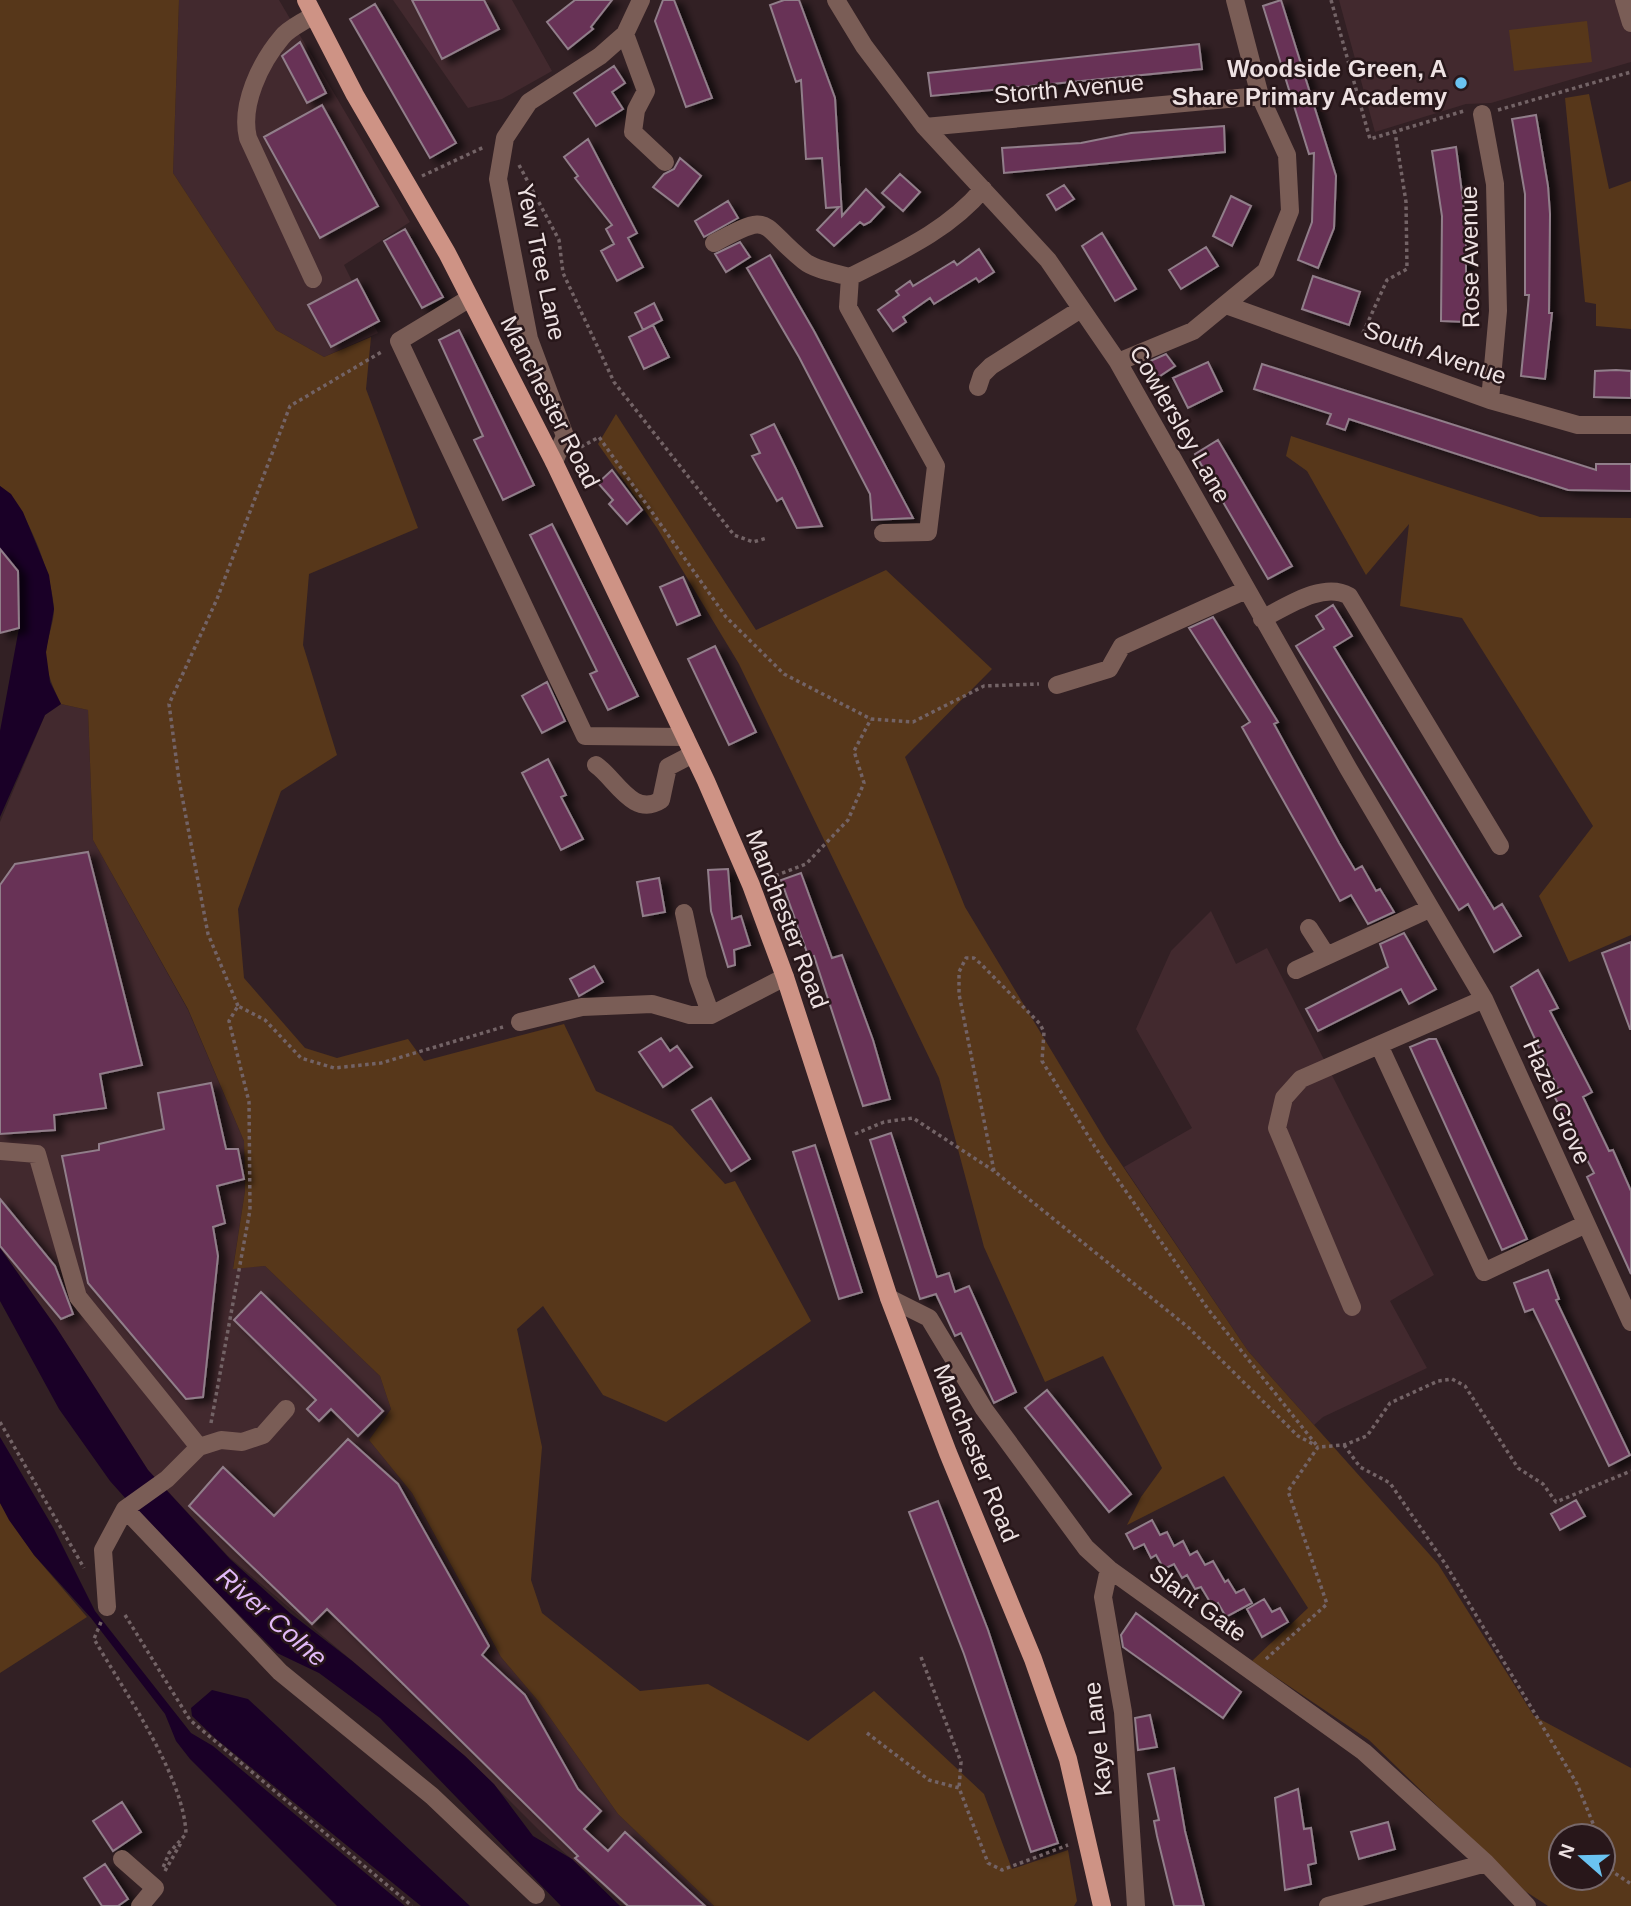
<svg xmlns="http://www.w3.org/2000/svg" width="1631" height="1906" font-family="Arial,sans-serif">
<defs>
<filter id="shadow"><feDropShadow dx="8" dy="4.5" stdDeviation="3.5" flood-color="#0009"/></filter>
</defs>
<rect width="100%" height="100%" fill="#322024"/>
<!-- built -->
<path fill="#42292e" d="M179,0H279L410,222L344,265L378,333L324,357L276,330L173,173Z
M393,0H512L552,71L502,99L468,108Z
M1339,0H1631V62L1491,103L1466,104L1375,132Z
M61,704L88,710L93,840L188,1010L244,1141L245,1191L233,1268L265,1266L380,1376L391,1409L369,1440L412,1493L501,1657L539,1702L618,1814L714,1906H625L542,1833L465,1756L228,1556L148,1470L56,1327L0,1248V822L45,715Z
M1211,911L1236,964L1267,948L1434,1275L1390,1301L1427,1368L1323,1417L1314,1425L1248,1351L1124,1167L1192,1128L1136,1029L1171,951Z"/>
<!-- green -->
<path fill="#57371a" fill-rule="evenodd" d="M0,0H179L173,173L276,330L324,357L371,337L366,389L418,528L309,574L303,645L337,755L281,791L238,909L244,978L305,1048L337,1058L408,1039L424,1061L564,1024L596,1091L672,1126L725,1184L735,1181L811,1321L666,1422L603,1395L543,1306L517,1329L542,1447L531,1580L542,1613L640,1691L708,1684L808,1741L874,1691L984,1794L1012,1869L1068,1850L1077,1901L1074,1906H714L618,1814L539,1702L501,1657L412,1493L369,1440L391,1409L380,1376L265,1266L233,1269L245,1191L244,1141L188,1009L93,840L88,710L61,704C53,688 45,670 46,652C47,638 54,623 54,609C53,577 26,504 0,486Z
M1587,21L1592,62L1514,71L1509,30Z
M1589,94L1609,189L1631,181V329L1596,326V304L1585,302L1565,98Z
M616,414L756,630L886,570L992,669L905,757L965,907L1107,1143L1248,1351L1438,1564L1534,1716L1631,1768V1906H1548L1525,1891L1369,1740L1252,1661L1308,1608L1224,1476L1127,1525L1141,1497L1162,1468L1103,1356L1045,1382L984,1247L939,1078L739,664L657,528L598,444ZM1561,1836H1603V1878H1561Z
M1291,436L1540,517L1631,518V935L1569,962L1539,896L1593,826L1462,618L1400,606L1409,524L1366,575L1307,471L1286,456Z
M0,1503L34,1555L87,1617L0,1673Z"/>
<!-- water -->
<path fill="#1a0027" d="M0,486L11,494L23,512L49,575L54,609L46,652L50,682L61,704L45,715L0,817V731L19,628L18,571L0,549Z
M0,1248L56,1327L148,1470L230,1559L290,1613L351,1660L465,1756L494,1784L533,1836L572,1859L620,1906H561L380,1718L319,1673L277,1653L143,1518L110,1481L59,1409L0,1301Z
M0,1437L54,1529L95,1611L191,1733L213,1746L405,1906H337L190,1759L176,1741L165,1714L91,1618L34,1555L9,1520L0,1503Z
M212,1690L248,1699L470,1906H421L215,1738L192,1716L191,1708Z"/>
<!-- building -->
<path fill="#673357" stroke="#917e8a" stroke-width="2" filter="url(#shadow)" d="M412,0H484L499,29L442,59Z
M575,0H612L591,27L593,29L568,49L547,22Z
M663,0H674L712,98L686,107L655,21Z
M784,0H799L835,98L842,216L866,189L884,207L870,222L864,225L860,222L834,246L817,230L839,207L826,208L822,158L806,159L801,80L796,82L770,5Z
M1281,0L1336,176L1334,228L1318,268L1298,260L1312,222L1314,153L1309,154L1263,6Z
M375,4L456,143L430,158L350,19Z
M300,42L326,93L307,103L282,56Z
M1199,44L1202,69L931,96L928,73Z
M614,66L625,83L612,92L623,109L596,126L574,93Z
M322,105L378,206L320,238L264,137Z
M1536,115L1548,186L1550,214L1549,313H1552L1545,379L1521,376L1529,295H1525V194L1512,119Z
M1224,126L1225,152L1004,173L1002,148L1081,143L1131,133Z
M588,139L637,233L628,238L643,267L617,281L601,251L614,244L606,229L612,225L575,178L578,176L564,157Z
M1456,147L1466,223V322L1441,321L1442,216L1432,151Z
M680,158L701,176L678,206L653,187L664,174L674,169Z
M900,174L920,192L903,211L882,193Z
M1064,185L1074,199L1056,210L1047,195Z
M1231,196L1251,206L1232,246L1213,236Z
M728,201L738,218L704,237L695,221Z
M405,229L443,297L422,308L384,241Z
M1102,233L1136,289L1115,301L1082,246Z
M740,242L750,257L726,272L715,254Z
M1206,247L1218,266L1181,289L1169,270Z
M979,249L994,272L979,282L976,278L934,304L930,298L903,317L906,322L893,331L878,310L899,295L896,291L910,281L913,286L954,261L957,265Z
M770,255L814,331L913,518L872,520L870,494L799,357L747,268Z
M1313,276L1360,292L1349,325L1302,309Z
M357,279L379,321L331,347L308,305Z
M654,303L662,320L643,330L635,313Z
M653,325L669,357L644,369L629,337Z
M459,330L534,485L503,500L474,440L483,436L439,340Z
M1166,354L1175,366L1157,378L1148,362Z
M1208,362L1222,391L1188,408L1173,378Z
M1262,364L1596,470V464H1631V491L1568,490L1349,419L1345,430L1327,424L1331,414L1254,389Z
M1616,370L1631,371V398L1594,397L1595,371Z
M774,424L796,469L822,526L797,528L782,498L777,501L752,456L760,453L751,435Z
M1218,440L1292,566L1268,579L1195,454Z
M612,470L642,510L627,524L609,504L613,500L598,483Z
M552,524L638,696L608,710L590,674L597,671L530,535Z
M0,549L18,571L19,628L0,633Z
M683,577L700,615L677,625L660,587Z
M1333,605L1352,636L1334,647L1494,909L1502,904L1521,936L1494,952L1468,904L1459,910L1296,646L1324,629L1316,616Z
M1213,617L1278,722L1274,724L1339,843L1355,870L1362,866L1376,891L1380,889L1394,912L1368,924L1351,895L1340,901L1242,727L1250,722L1189,628Z
M715,646L756,732L729,745L688,659Z
M547,682L565,721L542,733L522,696Z
M548,759L566,795L561,797L583,839L561,850L522,773Z
M88,852L142,1065L100,1074L106,1108L54,1115L55,1130L0,1134V885L15,864Z
M728,869L732,919L741,916L750,945L734,950L735,965L728,967L711,911L708,870Z
M801,873L832,958L842,955L873,1040L890,1099L863,1106L814,956L809,958L781,880Z
M659,878L665,912L643,916L637,882Z
M1404,933L1436,989L1409,1004L1401,989L1318,1031L1306,1009L1388,967L1380,944Z
M1631,942V1029H1630L1602,953Z
M594,966L603,982L579,996L570,979Z
M1538,970L1558,1008L1550,1011L1592,1092L1583,1097L1609,1151L1613,1150L1631,1191V1274L1587,1177L1594,1173L1552,1092L1558,1089L1511,987Z
M661,1038L670,1051L677,1046L692,1067L663,1087L639,1052Z
M1429,1039H1436L1527,1239L1502,1250L1410,1047Z
M211,1083L226,1149H238L244,1179L217,1186L225,1223L213,1227L218,1256L203,1397L186,1399L88,1283L62,1156L99,1150V1144L164,1129L158,1093Z
M711,1098L750,1159L731,1171L692,1110Z
M891,1133L937,1277L949,1273L955,1292L969,1286L1016,1392L994,1403L961,1333L955,1336L936,1294L920,1299L870,1140Z
M815,1145L862,1292L839,1299L793,1152Z
M0,1199L55,1266L73,1314L61,1319L0,1246Z
M1548,1270L1559,1299L1556,1300L1630,1455L1609,1466L1533,1309L1525,1312L1514,1283Z
M261,1292L383,1411L358,1436L331,1409L319,1421L307,1409L316,1400L234,1320Z
M1047,1390L1131,1494L1109,1512L1025,1408Z
M348,1439L398,1484L489,1646L482,1655L525,1695L578,1789L601,1811L584,1829L608,1851L625,1832L705,1906H628L575,1858L578,1856L327,1609L312,1624L189,1506L223,1467L274,1516Z
M1576,1500L1585,1516L1560,1530L1551,1514Z
M938,1501L988,1630L1058,1843L1031,1852L964,1654L909,1512Z
M1152,1520L1160,1535L1167,1532L1174,1546L1183,1541L1190,1555L1197,1551L1205,1565L1213,1561L1225,1582L1228,1580L1236,1593L1244,1589L1252,1603L1226,1617L1218,1603L1213,1607L1201,1587L1195,1589L1187,1575L1182,1578L1174,1564L1164,1569L1156,1555L1151,1558L1144,1544L1134,1549L1126,1534Z
M1264,1599L1272,1612L1280,1608L1288,1622L1262,1637L1247,1609Z
M1136,1613L1241,1692L1223,1718L1123,1647L1121,1635Z
M1150,1715L1157,1747L1138,1750L1135,1718Z
M1174,1768L1185,1831L1204,1906H1174L1157,1836L1154,1821L1159,1820L1148,1774Z
M1298,1789L1304,1829L1311,1828L1316,1863L1308,1865L1311,1884L1285,1890L1275,1798Z
M122,1802L141,1832L113,1851L93,1821Z
M1388,1822L1395,1849L1359,1859L1351,1832Z
M105,1864L128,1899L118,1906H102L84,1878Z"/>
<g fill="none" stroke-linecap="round" stroke-linejoin="round">
<!-- path -->
<path stroke="#736366" stroke-width="3.5" stroke-dasharray="3.5 3.5" stroke-linecap="butt" d="M1331,0L1370,139L1464,111
M1498,110L1631,72
M519,165L559,240L563,273L614,382L734,535L753,542L767,538
M422,176L484,147
M1363,333L1387,280L1407,269L1406,202L1395,132
M581,447L599,437L726,617L784,674L871,719L913,722L984,686L1039,684
M769,878L806,864L848,820L864,783L854,751L871,719
M238,1006L208,934L179,780L169,704L217,599L290,406L383,351
M855,1134L884,1122L913,1118L994,1171L1189,1328L1298,1436L1315,1445
M994,1171L959,994V972L966,958H974L982,965L1040,1024L1044,1032L1042,1061L1095,1147L1208,1309L1318,1447
M0,1422L84,1568
M211,1423L250,1210L249,1102L229,1021L238,1006L265,1020L301,1058L334,1068L381,1063L503,1027
M1344,1445L1360,1467L1390,1483L1446,1565L1577,1784L1598,1836
M125,1615L190,1720L412,1906
M101,1622L94,1639C124,1691 184,1776 186,1834L169,1853L162,1870
M921,1657L961,1762L959,1788
M1266,1659L1327,1604L1288,1491L1318,1447L1344,1445L1367,1436L1390,1403L1438,1381L1452,1379L1465,1386L1518,1468L1543,1484L1556,1502L1631,1471
M867,1733L929,1780L959,1788L988,1863L1002,1870L1068,1845
M1603,1849L1613,1872L1631,1884
M165,1871L182,1841"/>
<!-- minor -->
<path stroke="#7a5d56" stroke-width="18" d="M836,0L864,46L925,127L1048,260L1118,362L1348,768L1484,999L1631,1322
M1624,0L1631,23
M625,34L646,91L636,110L633,132L665,162
M1482,114L1495,184L1498,311L1490,400
M925,127L1260,96
M714,243C774,210 758,224 804,261C815,270 836,273 850,277
M313,279L248,138C240,105 260,63 282,37C289,28 304,22 313,15
M470,298L399,341L585,736L685,737
M1226,305L1490,400L1578,425H1631
M1118,362L1193,331L1266,271L1290,211L1287,155L1260,96L1235,0
M978,387L982,375L991,366L1081,309
M554,462L565,436L529,339L498,179L505,138L529,102L600,56L625,34L641,0
M883,533L928,532L936,466L848,307L850,277C897,253 948,231 983,189
M1262,619C1286,607 1323,581 1349,596L1500,846
M1057,685L1109,669L1122,646L1246,590
M596,765C616,779 633,818 661,800L668,767L693,754
M684,913L698,979L711,1015
M1309,928L1327,956
M1296,970L1429,909
M520,1022L582,1007L652,1004L690,1015H711L785,977
M1379,1045L1484,1272L1586,1224
M0,1151L37,1154L78,1297L199,1447
M889,1298L929,1318L984,1409L1086,1548L1109,1569L1364,1752L1486,1863L1527,1906
M1352,1307L1277,1128L1284,1098L1301,1079L1484,999
M125,1509L280,1672L432,1796L536,1895
M1109,1569L1103,1597L1123,1712L1136,1906
M107,1607L103,1550L125,1509L167,1479L199,1447L221,1440L242,1442L263,1435L286,1409
M122,1859L155,1888L140,1906
M1328,1906L1486,1863"/>
<!-- major -->
<path stroke="#ce9385" stroke-width="18" d="M306,0L355,95L447,253L554,462L706,781L751,885L785,977L889,1298L948,1453L1033,1659L1068,1759L1102,1906"/>
</g>
<!-- markers -->
<circle fill="#6ac3f1" stroke="#28171a" stroke-width="2.5" cx="1461" cy="83" r="7"/>
<g text-anchor="middle" stroke-width="5" stroke-linejoin="round" paint-order="stroke">
<!-- poi labels -->
<g font-size="24" font-weight="bold" fill="#ede1e2" stroke="#28171a" text-anchor="end">
<text x="1447" y="77">Woodside Green, A<tspan x="1447" dy="28">Share Primary Academy</tspan></text>
</g>
<!-- street labels -->
<g font-size="24" fill="#ede1e2" stroke="#28171a">
<text transform="translate(1069 89) rotate(-5)" y="8">Storth Avenue</text>
<text transform="translate(1470 257) rotate(-91)" y="8">Rose Avenue</text>
<text transform="translate(541 262) rotate(78)" y="8">Yew Tree Lane</text>
<text transform="translate(1435 353) rotate(19)" y="8">South Avenue</text>
<text transform="translate(550 402) rotate(63)" y="8">Manchester Road</text>
<text transform="translate(1180 424) rotate(60)" y="8">Cowlersley Lane</text>
<text transform="translate(787 919) rotate(69)" y="8">Manchester Road</text>
<text transform="translate(1557 1102) rotate(66)" y="8">Hazel Grove</text>
<text transform="translate(976 1453) rotate(68)" y="8">Manchester Road</text>
<text transform="translate(1198 1603) rotate(36)" y="8">Slant Gate</text>
<text transform="translate(1098 1739) rotate(-96)" y="8">Kaye Lane</text>
</g>
<!-- water labels -->
<g font-size="26" font-style="italic" fill="#e1b9f7" stroke="#28171a">
<text transform="translate(272 1617) rotate(41)" y="9">River Colne</text>
</g>
</g>
<!-- north arrow -->
<g transform="translate(1582 1857) rotate(290)"><circle r="33" fill="#28171a" stroke="#77686a" stroke-width="2"/>
<path d="M0-5L12 26L0 18L-12 26Z" fill="#6ac3f1"/>
<text y="-10" font-size="19" font-weight="bold" text-anchor="middle" fill="#ede1e2">N</text>
</g>
</svg>
